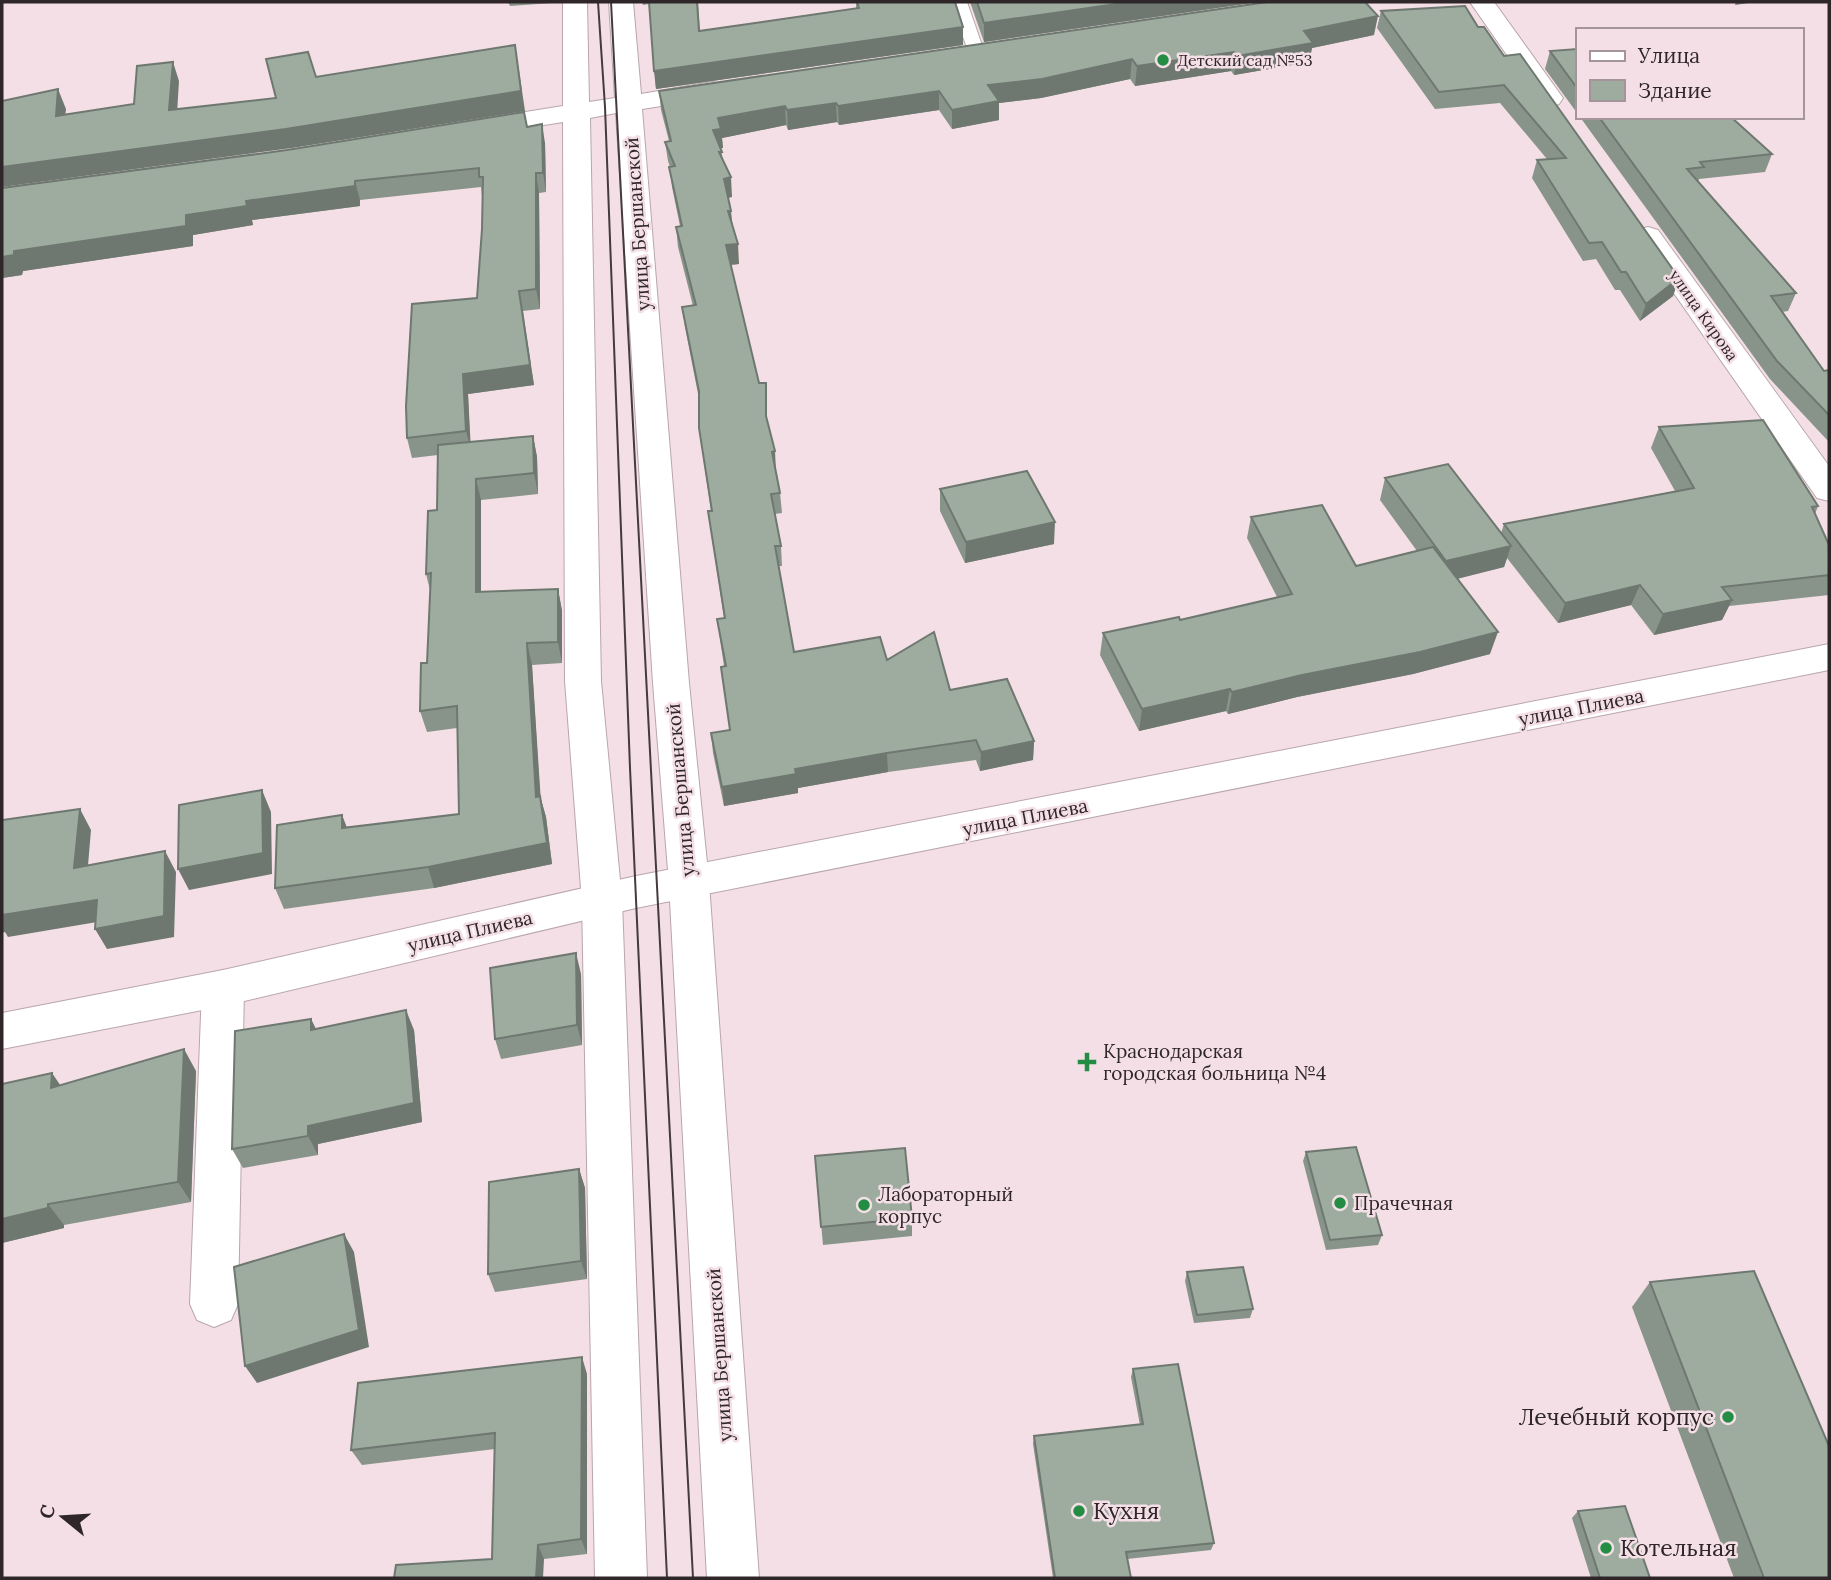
<svg xmlns="http://www.w3.org/2000/svg" width="1831" height="1580" font-family="Lora,serif">
<rect width="100%" height="100%" fill="#f3dfe5"/>
<g fill="none" stroke-linecap="round" stroke-linejoin="round">
<!-- lane casing -->
<g stroke="#b9a6ac" stroke-width="2">
<path id="lane" d="M951,2H967L984,51L982,54H970L968,51Z"/>
</g>
<!-- street casing -->
<g stroke="#b9a6ac" stroke-width="2">
<path id="street" d="M563,2H587L589,102L615,98L609,2H633L641,94L712,82L721,84L725,90L721,96L712,98L642,109L689,683L709,883L759,1578H707L669,883L653,683L616,113L590,118L601,681L622,901L647,1578H595L582,901L565,681L563,122L475,136L466,134L462,128L466,122L475,120L563,106Z
M1470,2H1494L1563,98L1559,104L1550,106L1541,104Z
M1648,227L1658,230L1829,466V501L1817,498L1634,236L1638,230Z
M223,970L238,976L244,988L238,1304L231,1320L214,1327L197,1320L190,1304L202,988L208,976Z"/>
</g>
<!-- secondary casing -->
<g stroke="#b9a6ac" stroke-width="2">
<path id="secondary" d="M1829,644V670L636,908L223,1006L2,1049V1013L223,970L636,876Z"/>
</g>
<!-- lane -->
<use href="#lane" fill="#fff" fill-rule="evenodd"/>
<!-- street -->
<use href="#street" fill="#fff" fill-rule="evenodd"/>
<!-- secondary -->
<use href="#secondary" fill="#fff" fill-rule="evenodd"/>
<!-- tram -->
<path stroke="#443b3e" stroke-width="2" d="M598,2L605,107L630,768L667,1578
M611,2L693,1578"/>
</g>
<!-- wall -->
<path fill="#88948a" d="M508,2H551L552,3L510,6Z
M642,2H698L700,31L856,8V2H955L963,27V45L656,89L649,4L643,5Z
M970,2H1258L984,42Z
M1381,11L1478,27L1504,56L1679,278L1673,296L1640,321L1620,290H1615L1596,259L1583,261L1532,178L1537,160L1547,159L1500,103L1435,109L1377,28Z
M1374,35L1312,48L1309,62L1234,75L1231,71L1135,86L1130,79L1041,98L999,103V120L952,129L939,110L839,125L837,122L788,130L786,125L722,138L723,148H721L723,162L732,197L728,198L739,264L730,265L759,383H766L767,422L780,493L782,513L775,514L781,546L782,566H779L794,652L887,660L950,690L1034,741L1033,760L980,771L976,760L888,772L798,788V793L724,806L713,753L711,733L730,730L724,666L717,619L724,618L711,531L708,511H711L699,428V399L685,327L682,307L693,306L678,247L676,227L680,226L672,187L670,167L668,161L665,142L669,141L661,110L659,91Z
M1577,49V113L1545,69L1550,51Z
M1580,117H1731L1772,154L1765,172L1699,179L1698,182L1796,293L1788,311L1782,312L1824,371L1829,370V442L1770,379Z
M527,127L545,143L546,192L539,193L540,309L523,311L534,385L468,394L470,442L533,436L537,457L538,494L481,500V592L558,589L562,611V663L532,665L540,796L546,817L552,864L434,888L284,909L275,888L342,815L347,828L459,814L457,728L427,732L420,711L427,663L430,590L426,574L437,510L438,455L412,458L407,438L477,298L482,229V196L481,187L360,200V206L252,220L253,225L193,235V246L23,271L22,275L2,278V188Z
M1659,427L1818,506L1815,514L1829,575V595L1729,606L1722,620L1654,635L1631,605L1558,623L1507,558L1504,567L1457,579L1490,654L1413,674L1297,697L1228,714L1226,711L1139,731L1100,655L1103,633L1180,620L1277,597L1247,538L1251,517L1356,566L1417,551L1380,500L1385,478L1501,533L1504,524L1675,491L1651,448Z
M940,489L1054,544L965,563L940,511Z
M581,974L582,1045L501,1059L495,1039Z
M311,1019L316,1029L414,1030L422,1122L318,1144V1155L243,1168L232,1149Z
M196,1071L191,1202L64,1225V1228L2,1243L60,1085Z
M1306,1152L1382,1235L1378,1245L1326,1250L1303,1161Z
M815,1156L912,1218V1236L823,1245Z
M579,1169L585,1188L587,1279L495,1292L488,1274Z
M1187,1272L1253,1309L1250,1318L1194,1323L1185,1281Z
M1650,1282L1829,1578H1734L1632,1307Z
M1133,1369L1214,1543L1211,1550L1127,1559L1131,1578H1053L1033,1444L1034,1436L1140,1425L1131,1377Z
M587,1374V1554L544,1559H492L495,1449L362,1465L351,1450Z
M1578,1511L1650,1578H1591L1572,1518Z"/>
<!-- shaded-wall -->
<path fill="#6f7870" d="M1130,2H1258L984,42V23Z
M1736,2H1755L1735,5Z
M1378,16L1374,35L1312,48L1309,62L1234,75L1237,56L1304,31Z
M963,27V45L656,89L654,71Z
M1234,52L1231,71L1135,86L1137,66Z
M1132,59L1130,79L1041,98L999,103V120L952,129V110L988,85Z
M173,62L179,81L176,130L169,110Z
M518,64L525,111L292,148L2,187V167Z
M58,89L66,109L63,135L56,116Z
M939,91V110L839,125L838,106Z
M836,103L837,122L788,130L787,110Z
M785,106L786,125L722,138L723,148L714,149L713,130L718,118Z
M542,124L545,143L546,192L543,173Z
M536,173L539,193L540,309L536,289Z
M731,177L732,197L725,198L724,179Z
M355,181L360,200V206L252,220L253,225L193,235V246L23,271L22,275L2,278V257L14,251L186,215L246,201Z
M728,211H731L733,230Z
M738,244L739,264L728,265L726,245Z
M1679,278L1673,296L1640,321L1646,304Z
M519,291L534,385L468,394L471,451L466,431L463,374Z
M766,383L767,403V436L766,416Z
M533,436L537,457L538,494L534,473Z
M775,451L776,472L772,452Z
M476,479L481,500V614L476,592Z
M1055,522L1054,544L965,563L966,542Z
M1511,546L1504,567L1440,583L1446,561Z
M1640,585L1631,605L1558,623L1565,603Z
M558,589L562,611V663L558,642Z
M1732,600L1722,620L1654,635L1663,614Z
M1498,632L1490,654L1413,674L1297,697L1228,714L1232,692L1302,675Z
M527,643L532,665L542,818L536,797Z
M1230,689L1226,711L1139,731L1142,709Z
M1034,741L1033,760L980,771L981,752Z
M887,753L888,772L798,788V793L724,806L722,787L795,769Z
M262,790L271,812L272,874L189,890L178,869Z
M540,796L546,817L552,864L434,888L428,867Z
M80,809L91,830L86,889L74,868Z
M342,815L350,836L342,828Z
M165,851L176,872L174,937L107,949L95,929Z
M97,900L109,920L8,937L5,932L2,933V915Z
M576,953L581,974L582,1045L577,1025Z
M406,1010L414,1030L422,1122L318,1144V1155L308,1136V1126Z
M311,1019L320,1038L311,1030Z
M184,1049L196,1071L191,1202L178,1182Z
M52,1073L67,1095L51,1088Z
M579,1169L585,1188L587,1279L581,1261Z
M48,1204L64,1225V1228L2,1243V1219Z
M344,1234L354,1252L369,1347L257,1383L245,1366Z
M582,1357L587,1374V1554L581,1539Z
M538,1545L544,1559L543,1578H536Z"/>
<!-- building -->
<path fill="#9eaca0" stroke="#6f7870" stroke-width="2" d="M649,2H697L699,31L859,8L857,2H955L963,27L654,71Z
M977,2H1130L984,23Z
M1267,2H1365L1378,16L1304,31L1313,43L1237,56L1234,52L1137,66L1132,59L1042,79L988,85L999,101L952,110L939,91L838,106L836,103L787,110L785,106L718,118L721,129L713,130L722,152H719L731,177L724,179L731,211H728L738,244L726,245L759,383H766V416L775,451L772,452L780,493L771,494L781,546H775L794,652L880,637L887,660L934,632L950,690L1007,679L1034,741L981,752L976,740L887,753L795,769L796,774L722,787L711,733L730,730L721,667L726,666L717,619L725,618L708,511H712L699,428V391L682,307L696,305L676,227L682,226L669,167L675,166L665,142L671,141L659,91Z
M1465,6L1478,27H1484L1504,56L1520,54L1679,278L1646,304L1626,272H1621L1602,242L1589,243L1537,160L1566,158L1504,85L1439,92L1381,11Z
M515,45L521,91L286,129L2,167V101L58,89L56,116L134,104L137,66L173,62L169,110L276,98L266,59L308,52L316,77Z
M1577,49V88L1550,51Z
M524,112L527,127L542,124L543,173H536V289L519,291L530,365L463,374L466,431L407,438L406,406L412,304L477,298L482,229L483,177H479V168L355,181V186L246,201L247,206L186,215V226L14,251V255L2,257V188L287,150Z
M1599,117H1731L1772,154L1700,162L1704,167L1687,169L1796,293L1771,296L1824,371L1829,370V415L1777,361Z
M1763,420L1818,506L1812,507L1829,545V575L1722,587L1732,600L1663,614L1640,585L1565,603L1504,524L1694,488L1659,427Z
M533,436L534,473L476,479V592L558,589V642L527,643L536,797L540,796L547,843L428,867L275,888L277,825L342,815V828L459,814L457,706L420,711L421,663H427L431,573L426,574L428,511L437,510L438,445Z
M1448,464L1511,546L1446,561L1385,478Z
M1027,471L1055,522L966,542L940,489Z
M1322,505L1356,566L1433,547L1498,632L1420,652L1302,675L1232,692L1230,689L1142,709L1103,633L1179,617L1180,620L1292,594L1251,517Z
M262,790L263,853L178,869L179,805Z
M80,809L74,868L165,851L164,916L95,929L97,900L2,915V820Z
M576,953L577,1025L495,1039L490,968Z
M406,1010L414,1103L308,1126V1136L232,1149L235,1031L311,1019V1030Z
M184,1049L178,1182L48,1204V1208L2,1219V1084L52,1073L51,1088Z
M1356,1147L1382,1235L1330,1240L1306,1152Z
M905,1148L912,1218L821,1227L815,1156Z
M579,1169L581,1261L488,1274L489,1182Z
M344,1234L359,1330L245,1366L234,1267Z
M1243,1267L1253,1309L1197,1315L1187,1272Z
M1754,1271L1829,1446V1578H1764L1650,1282Z
M582,1357L581,1539L538,1545L536,1578H394L396,1565L492,1559L495,1433L351,1450L358,1383Z
M1178,1364L1214,1543L1126,1552L1131,1578H1055L1034,1436L1143,1424L1133,1369Z
M1625,1506L1650,1578H1600L1578,1511Z"/>
<!-- markers -->
<g fill="#238d44" stroke="#f3dfe5" stroke-width="2.5">
<circle cx="1163" cy="60" r="7"/>
<path d="M1083.5 1051.5h7v7h7v7h-7v7h-7v-7h-7v-7h7z"/>
<circle cx="1340" cy="1203" r="7"/>
<circle cx="864" cy="1205" r="7"/>
<circle cx="1728" cy="1417" r="7"/>
<circle cx="1079" cy="1511" r="7"/>
<circle cx="1606" cy="1548" r="7"/>
</g>
<g text-anchor="middle" stroke-width="5" stroke-linejoin="round" paint-order="stroke">
<!-- far-poi labels -->
<g font-size="16" fill="#2e2629" stroke="#f3dfe5" text-anchor="start">
<text x="1177" y="66">Детский сад №53</text>
</g>
<!-- far-street labels -->
<g font-size="16" fill="#2e2629" stroke="#f3dfe5">
<text transform="translate(1704 315) rotate(55)" y="6">улица Кирова</text>
</g>
<!-- street labels -->
<g font-size="19" fill="#2e2629" stroke="#f3dfe5">
<text transform="translate(637 224) rotate(-94)" y="7">улица Бершанской</text>
<text transform="translate(1581 707) rotate(-11)" y="7">улица Плиева</text>
<text transform="translate(680 790) rotate(-95)" y="7">улица Бершанской</text>
<text transform="translate(1025 817) rotate(-11)" y="7">улица Плиева</text>
<text transform="translate(470 931) rotate(-13)" y="7">улица Плиева</text>
<text transform="translate(719 1355) rotate(-94)" y="7">улица Бершанской</text>
</g>
<!-- poi labels -->
<g font-size="19" fill="#2e2629" stroke="#f3dfe5" text-anchor="start">
<text x="1103" y="1058">Краснодарская<tspan x="1103" dy="22">городская больница №4</tspan></text>
<text x="878" y="1201">Лабораторный<tspan x="878" dy="22">корпус</tspan></text>
<text x="1354" y="1210">Прачечная</text>
</g>
<!-- near-poi labels -->
<g font-size="23" fill="#2e2629" stroke="#f3dfe5" text-anchor="start">
<text x="1714" y="1425" text-anchor="end">Лечебный корпус</text>
<text x="1093" y="1519">Кухня</text>
<text x="1620" y="1556">Котельная</text>
</g>
</g>
<!-- border -->
<rect width="1831" height="1580" fill="none" stroke="#2e2629" stroke-width="7"/>
<!-- legend -->
<rect x="1576" y="28" width="228" height="91" fill="#f3dfe5" stroke="#a4959a" stroke-width="2"/>
<rect x="1590" y="51" width="35" height="10" fill="#ffffff" stroke="#a4959a" stroke-width="2"/>
<text x="1638" y="63" font-size="21" fill="#2e2629">Улица</text>
<rect x="1590" y="80" width="35" height="21" fill="#9eaca0" stroke="#a4959a" stroke-width="2"/>
<text x="1638" y="98" font-size="21" fill="#2e2629">Здание</text>
<!-- north arrow -->
<g transform="translate(63 1517) rotate(288)" stroke="#f3dfe5" stroke-width="5" paint-order="stroke">
<path d="M0-5L12 26L0 18L-12 26Z" fill="#2e2629"/>
<text y="-10" font-size="19" font-weight="bold" text-anchor="middle" fill="#2e2629">С</text>
</g>
</svg>
